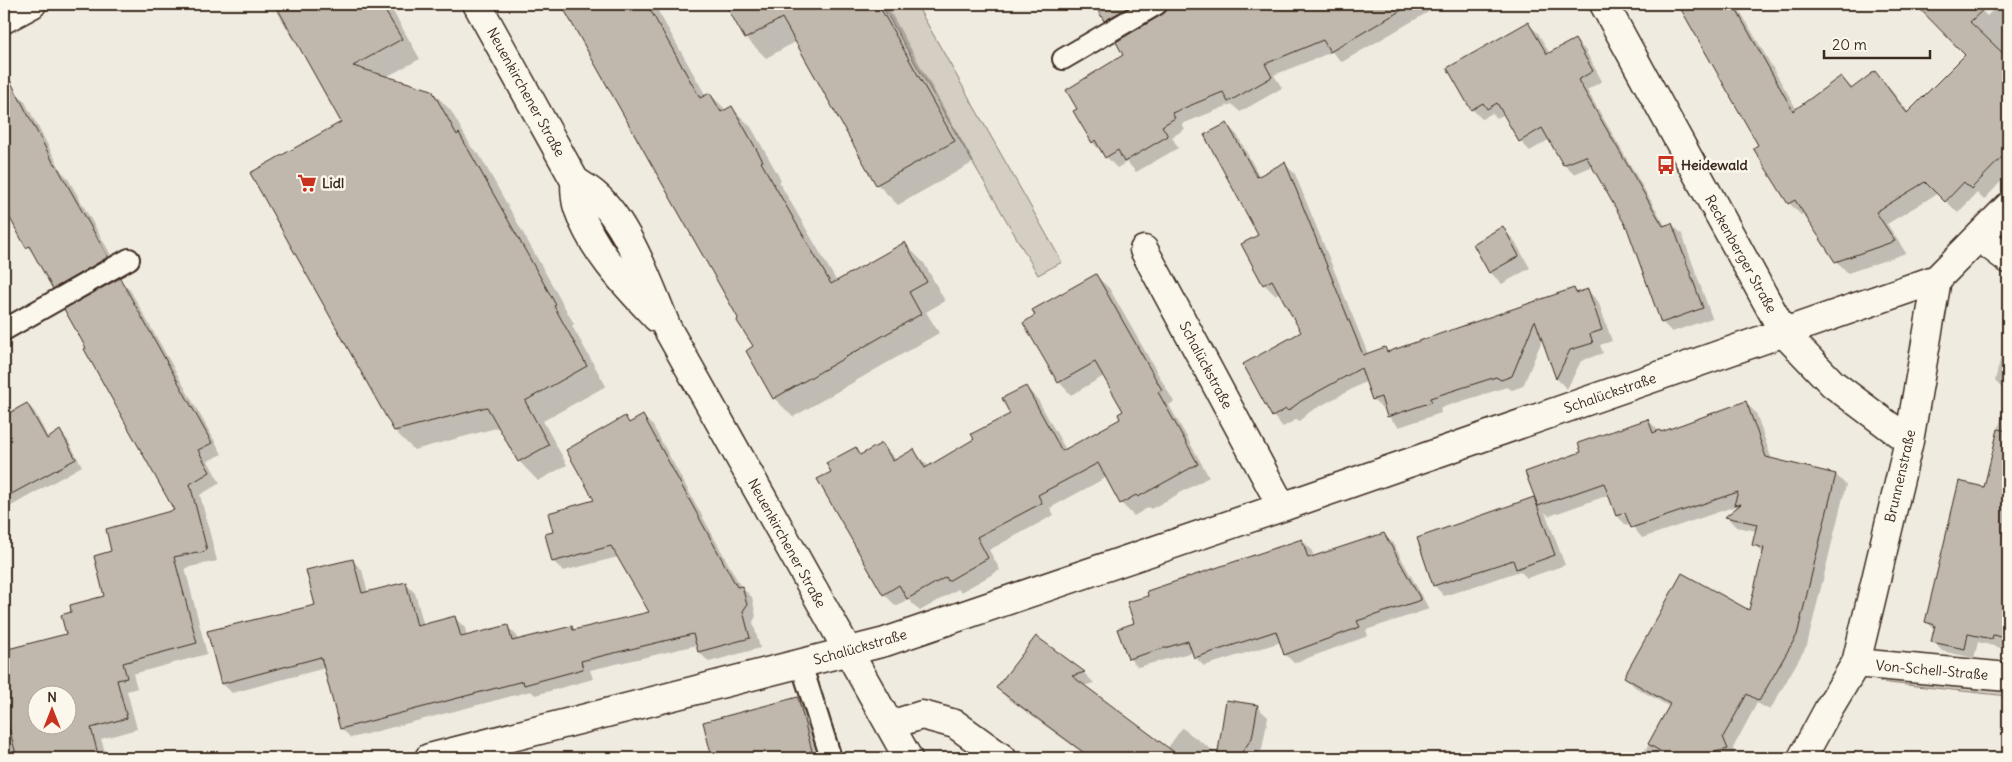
<svg xmlns="http://www.w3.org/2000/svg" width="2012" height="762" font-family="Delius,sans-serif">
<rect width="100%" height="100%" fill="#f0ebe0"/>
<filter id="ink" filterUnits="userSpaceOnUse"><feTurbulence type="fractalNoise" baseFrequency=".02" numOctaves="2"/><feDisplacementMap in="SourceGraphic" scale="10" xChannelSelector="R" yChannelSelector="G"/><feConvolveMatrix kernelMatrix="1 2 1 2 8 2 1 2 1" color-interpolation-filters="sRGB"/></filter>
<g filter="url(#ink)">
<!-- green -->
<path fill="#d5cec3" stroke="#887c70" d="M881,4H916L1062,262L1038,275Z
M1882,674L2008,686V696L1879,682Z"/>
<!-- shadow -->
<path fill="#0003" fill-rule="evenodd" d="M273,4H393L394,6L391,8L420,59L386,77L432,91L451,111L472,148L479,154L574,324L572,326L606,386L543,421L567,465L538,481L519,461L500,427L414,450L395,431L343,123L298,43L290,34Z
M563,4H654L706,96L710,94L727,111L732,108L751,127L781,180L779,182L837,282L905,244L924,263L945,301L926,312L939,333L793,417L774,398L754,346Z
M726,4H886L974,162L898,205L877,184L797,41L766,58L746,38Z
M1096,4H1149L1115,30L1105,20Z
M1216,4H1442L1342,62L1332,52L1274,75L1282,88L1240,112L1232,104L1182,124L1185,129L1172,137L1178,148L1136,172L1127,162L1117,168L1092,142L1167,32Z
M1679,4H1736L1797,110L1841,77L1853,89L1875,73L1887,85L1909,113L1967,55L1917,4H1975L1987,16L1999,4H2008V174L1984,200L1977,193L1958,213L1938,193L1887,224L1906,253L1848,273L1836,261L1805,213L1801,215L1789,203L1760,145Z
M1528,24L1538,33L1550,54L1575,40L1585,50L1602,81L1587,90L1666,227L1672,224L1682,234L1712,318L1672,332L1662,322L1628,227L1593,166L1574,174L1564,164L1550,139L1530,151L1520,141L1505,114L1497,118L1492,113L1482,119L1472,109Z
M14,91L25,102L62,172L67,177L119,269L65,299L54,288L35,255L28,247L4,204V96Z
M1226,124L1237,135L1260,177L1284,163L1295,174L1368,354L1385,349L1388,353L1574,289L1578,293L1587,290L1598,301L1612,341L1600,345L1603,353L1581,361L1567,389L1557,379L1543,338L1523,386L1512,390L1507,387L1440,408L1441,413L1399,427L1389,417L1386,409L1384,410L1373,399L1367,381L1311,411L1299,421L1297,419L1283,427L1273,416L1302,333L1280,292L1275,295L1264,284L1260,235Z
M1502,228L1514,240L1530,268L1502,284L1490,272L1474,244Z
M1096,276L1109,288L1174,402L1169,405L1209,477L1151,509L1149,507L1134,516L1121,503L1107,477L1050,508L1054,515L989,550L1000,570L961,592L958,589L920,611L908,599L896,606L884,594L833,472L855,448L862,455L882,444L897,461L914,451L929,467L975,440L1012,414L1026,387L1038,400L1066,450L1122,419L1125,411L1104,376L1071,395L1059,382Z
M119,280L130,290L222,454L208,461L220,483L200,495L217,561L185,568L207,654L133,674L137,688L127,691L137,729L101,739L107,758H4V651L68,634L106,597L113,552L176,511ZM38,694H68V724H38Z
M2002,352L2008,354V645L2002,644L2001,648L1978,642L1974,658L1942,651L1933,641L1935,630L1927,622L1984,488L2008,391L2004,390L1995,381Z
M1746,403L1756,413L1772,460L1836,475L1846,485L1807,645L1770,710L1757,703L1733,748L1736,758H1641L1670,707L1635,687L1625,677L1750,612L1764,554L1754,544L1757,531L1736,527L1727,517L1738,508L1736,506L1642,538L1631,524L1627,526L1617,516L1609,495L1549,516L1545,512L1565,565L1527,578L1520,571L1444,596L1434,585L1534,499L1538,502L1583,453L1648,420L1661,433ZM1632,512L1621,516V513Z
M27,404L34,411L49,439L60,432L67,439L82,466L4,510V417Z
M624,417L630,423L643,417L653,426L741,587L752,597L756,616L753,622L760,648L709,662L699,652L697,645L590,670L593,679L535,695L531,691L351,738L341,728L325,668L232,693L222,683L316,606L352,560L362,570L368,593L405,583L415,593L424,626L455,618L465,628L467,637L507,626L517,636L518,641L571,627L575,631L651,613L618,557L563,571L553,561L555,533L596,500Z
M1383,534L1393,543L1429,609L1366,630L1368,636L1294,663L1285,654L1281,642L1204,666L1195,657L1193,652L1138,667L1129,658L1136,624L1302,540L1311,549L1314,557Z
M1037,638L1084,673L1094,683L1083,686L1167,749L1182,728L1219,755L1257,707L1268,717L1262,749L1255,758H1090L1007,698L997,688Z
M798,698L811,711L823,758H713L704,723Z"/>
<!-- building -->
<path fill="#c0b8ad" stroke="#3b2a1e" fill-rule="evenodd" d="M275,4H381L402,39L353,66L432,90L457,135L459,133L556,305L554,306L587,366L525,401L549,445L518,462L487,407L394,431L250,173L341,122Z
M561,4H647L700,98L710,93L721,112L732,106L763,161L761,162L831,284L905,242L927,282L909,292L921,314L773,399L746,351L753,346L737,321L738,318Z
M725,4H878L955,141L876,185L782,18L745,39Z
M1094,4H1134L1104,21Z
M1169,4H1412L1330,52L1323,40L1265,64L1272,77L1228,102L1223,92L1172,113L1175,118L1162,126L1168,136L1124,162L1118,150L1105,158L1095,140L1092,143L1073,111L1077,109L1066,90L1123,55L1116,42L1163,14L1168,9Z
M1678,4H1733L1793,111L1841,76L1851,89L1875,71L1907,113L1965,55L1915,4H1989L1970,22L2008,58V151L1971,189L1964,182L1945,202L1925,182L1879,210L1876,212L1895,241L1835,262L1795,200L1788,204L1753,148L1758,145Z
M1528,22L1547,54L1575,39L1593,71L1578,80L1663,226L1672,223L1703,308L1661,323L1627,228L1586,156L1563,165L1542,128L1519,142L1497,103L1487,109L1483,103L1471,110L1447,68Z
M4,69L54,164L55,163L108,257L53,289L29,246L26,248L4,207Z
M1227,123L1257,177L1285,162L1363,355L1385,347L1387,352L1574,288L1576,293L1588,289L1602,330L1590,334L1593,343L1570,350L1556,379L1535,320L1512,376L1501,380L1496,377L1430,398L1432,402L1387,417L1381,397L1372,400L1361,368L1301,401L1288,411L1286,409L1272,417L1243,364L1301,332L1272,280L1263,285L1241,244L1258,235L1204,135Z
M1503,226L1519,256L1489,273L1473,244Z
M1096,274L1162,390L1158,392L1198,464L1138,497L1136,495L1120,504L1098,463L1038,495L1042,503L977,537L988,558L948,581L946,577L907,599L899,585L883,595L817,479L831,472L826,463L856,447L860,455L882,443L893,461L914,449L925,468L974,439L971,434L1010,414L1002,398L1026,386L1062,451L1120,419L1118,414L1123,411L1095,362L1058,383L1023,323L1035,315L1032,310Z
M120,278L212,443L198,450L210,472L190,484L207,550L198,554L197,552L174,557L197,643L123,663L127,678L117,680L127,718L91,728L99,758H17L4,709V650L66,634L61,615L71,612L70,605L104,596L94,556L111,551L106,529L174,510L84,349L86,348L64,309ZM38,694H68V724H38Z
M1746,401L1766,457L1836,474L1797,635L1759,701L1747,694L1723,737L1728,749L1715,752L1711,758H1672L1648,744L1670,704L1624,677L1682,573L1749,610L1764,548L1752,545L1757,524L1725,517L1741,504L1734,505L1738,492L1631,528L1625,513L1616,516L1604,483L1538,506L1525,472L1581,452L1578,443L1648,419L1653,433L1660,430L1661,432Z
M27,403L47,439L60,430L76,459L4,498V416Z
M643,415L737,587L742,586L747,605L743,611L750,638L698,652L693,634L581,661L583,669L524,685L523,681L340,729L321,657L221,684L207,631L315,605L306,570L353,559L362,593L406,582L417,626L455,616L461,637L508,625L512,641L572,626L573,630L649,612L611,546L552,562L545,534L553,532L548,513L594,500L566,450L625,416L629,423Z
M1998,429L2008,431V639L1993,635L1992,639L1968,634L1965,649L1931,642L1935,625L1925,622L1959,481L1984,487Z
M1534,497L1555,555L1516,569L1513,560L1433,586L1417,538Z
M1384,533L1421,600L1357,621L1360,627L1284,655L1276,631L1194,658L1188,641L1128,659L1117,629L1134,623L1127,602L1148,596L1147,591L1302,539L1308,558Z
M1036,636L1085,672L1072,676L1182,758H1091L996,688Z
M798,697L812,751L807,753L808,758H712L703,722Z
M1226,700L1258,705L1252,738L1238,758H1217Z"/>
<g fill="none" stroke-linecap="round" stroke-linejoin="round">
<!-- service casing -->
<g stroke="#3b2a1e" stroke-width="24">
<path id="service" d="M1063,59L1157,4
M4,330L129,259
M801,664L831,758"/>
</g>
<!-- minor casing -->
<g stroke="#3b2a1e" stroke-width="31">
<path id="minor" d="M1604,4L1784,333L1833,384L1909,441
M4,19L32,4
M1979,237L2008,259
M1144,250L1282,507
M1856,663L2008,677
M890,725L922,715L955,724L1002,758
M429,758L885,642L1282,507L1937,279
M1802,758L1829,708L1856,663L1909,441L1937,279L2008,207"/>
</g>
<!-- secondary casing -->
<g stroke="#3b2a1e" stroke-width="31">
<path id="secondary" d="M477,4L575,181C575,190 575,200 578,208C593,252 626,285 657,318
M575,181C581,185 588,189 594,194C627,220 651,289 667,328L908,758"/>
</g>
<!-- service -->
<use href="#service" stroke="#fbf7ec" stroke-width="20"/>
<!-- minor -->
<use href="#minor" stroke="#fbf7ec" stroke-width="28"/>
<!-- secondary -->
<use href="#secondary" stroke="#fbf7ec" stroke-width="28"/>
</g>
</g>
<!-- icons -->
<defs>
<g id="bus-bare" transform="scale(1.5)"><path d="M-5-6H5V4H4V6H2V4H-2V6H-4V4H-5ZM-3.5-4V0h7V-4ZM-3.5 1.2v1.5H-2V1.2ZM2 1.2v1.5H3.5V1.2Z" fill="#c8321e" stroke="#fbf7ec" stroke-width="2.5" paint-order="stroke"/></g>
<g id="supermarket-bare" transform="scale(1.5)"><path d="M-6-5.5h2.5l.6 2H6L4.5 2H-2.5L-4.4-4H-6ZM-1.5 3.2a1.3 1.3 0 1 0 .1 0ZM3 3.2a1.3 1.3 0 1 0 .1 0Z" fill="#c8321e" stroke="#fbf7ec" stroke-width="2.5" paint-order="stroke"/></g>
</defs>
<g fill-rule="evenodd">
<use href="#bus-bare" x="1666" y="165"/>
<use href="#supermarket-bare" x="307" y="183"/>
</g>
<g text-anchor="middle" stroke-width="5" stroke-linejoin="round" paint-order="stroke">
<!-- street labels -->
<g font-size="14" fill="#3b2a1e" stroke="#fbf7ec">
<text transform="translate(526 92) rotate(61)" y="5">Neuenkirchener Straße</text>
<text transform="translate(1741 254) rotate(61)" y="5">Reckenberger Straße</text>
<text transform="translate(1206 365) rotate(62)" y="5">Schalückstraße</text>
<text transform="translate(1610 393) rotate(-19)" y="5">Schalückstraße</text>
<text transform="translate(1900 476) rotate(-77)" y="5">Brunnenstraße</text>
<text transform="translate(787 543) rotate(61)" y="5">Neuenkirchener Straße</text>
<text transform="translate(860 647) rotate(-16)" y="5">Schalückstraße</text>
<text transform="translate(1932 670) rotate(5)" y="5">Von-Schell-Straße</text>
</g>
<!-- poi labels -->
<g font-size="14" font-weight="bold" fill="#3b2a1e" stroke="#fbf7ec" text-anchor="start">
<text x="1681" y="170">Heidewald</text>
<text x="322" y="188">Lidl</text>
</g>
</g>
<!-- margin -->
<rect width="2012" height="762" fill="none" stroke="#fbf7ec" stroke-width="20"/>
<rect x="10" y="10" width="1992" height="742" fill="none" stroke="#3b2a1e" stroke-width="2" filter="url(#ink)"/>
<!-- north arrow -->
<g transform="translate(52 710)"><circle r="24" fill="#fbf7ec" stroke="#aea59a"/>
<path d="M0-4L9 19L0 12L-9 19Z" fill="#c8321e"/>
<text y="-8" font-size="14" font-weight="bold" text-anchor="middle" fill="#3b2a1e">N</text>
</g>
<!-- scale -->
<path d="M1824 50v8h106v-8" fill="none" stroke="#3b2a1e" stroke-width="2.5"/>
<text x="1832" y="50" font-size="15" fill="#3b2a1e" stroke="#fbf7ec" stroke-width="4" paint-order="stroke">20 m</text>
</svg>
